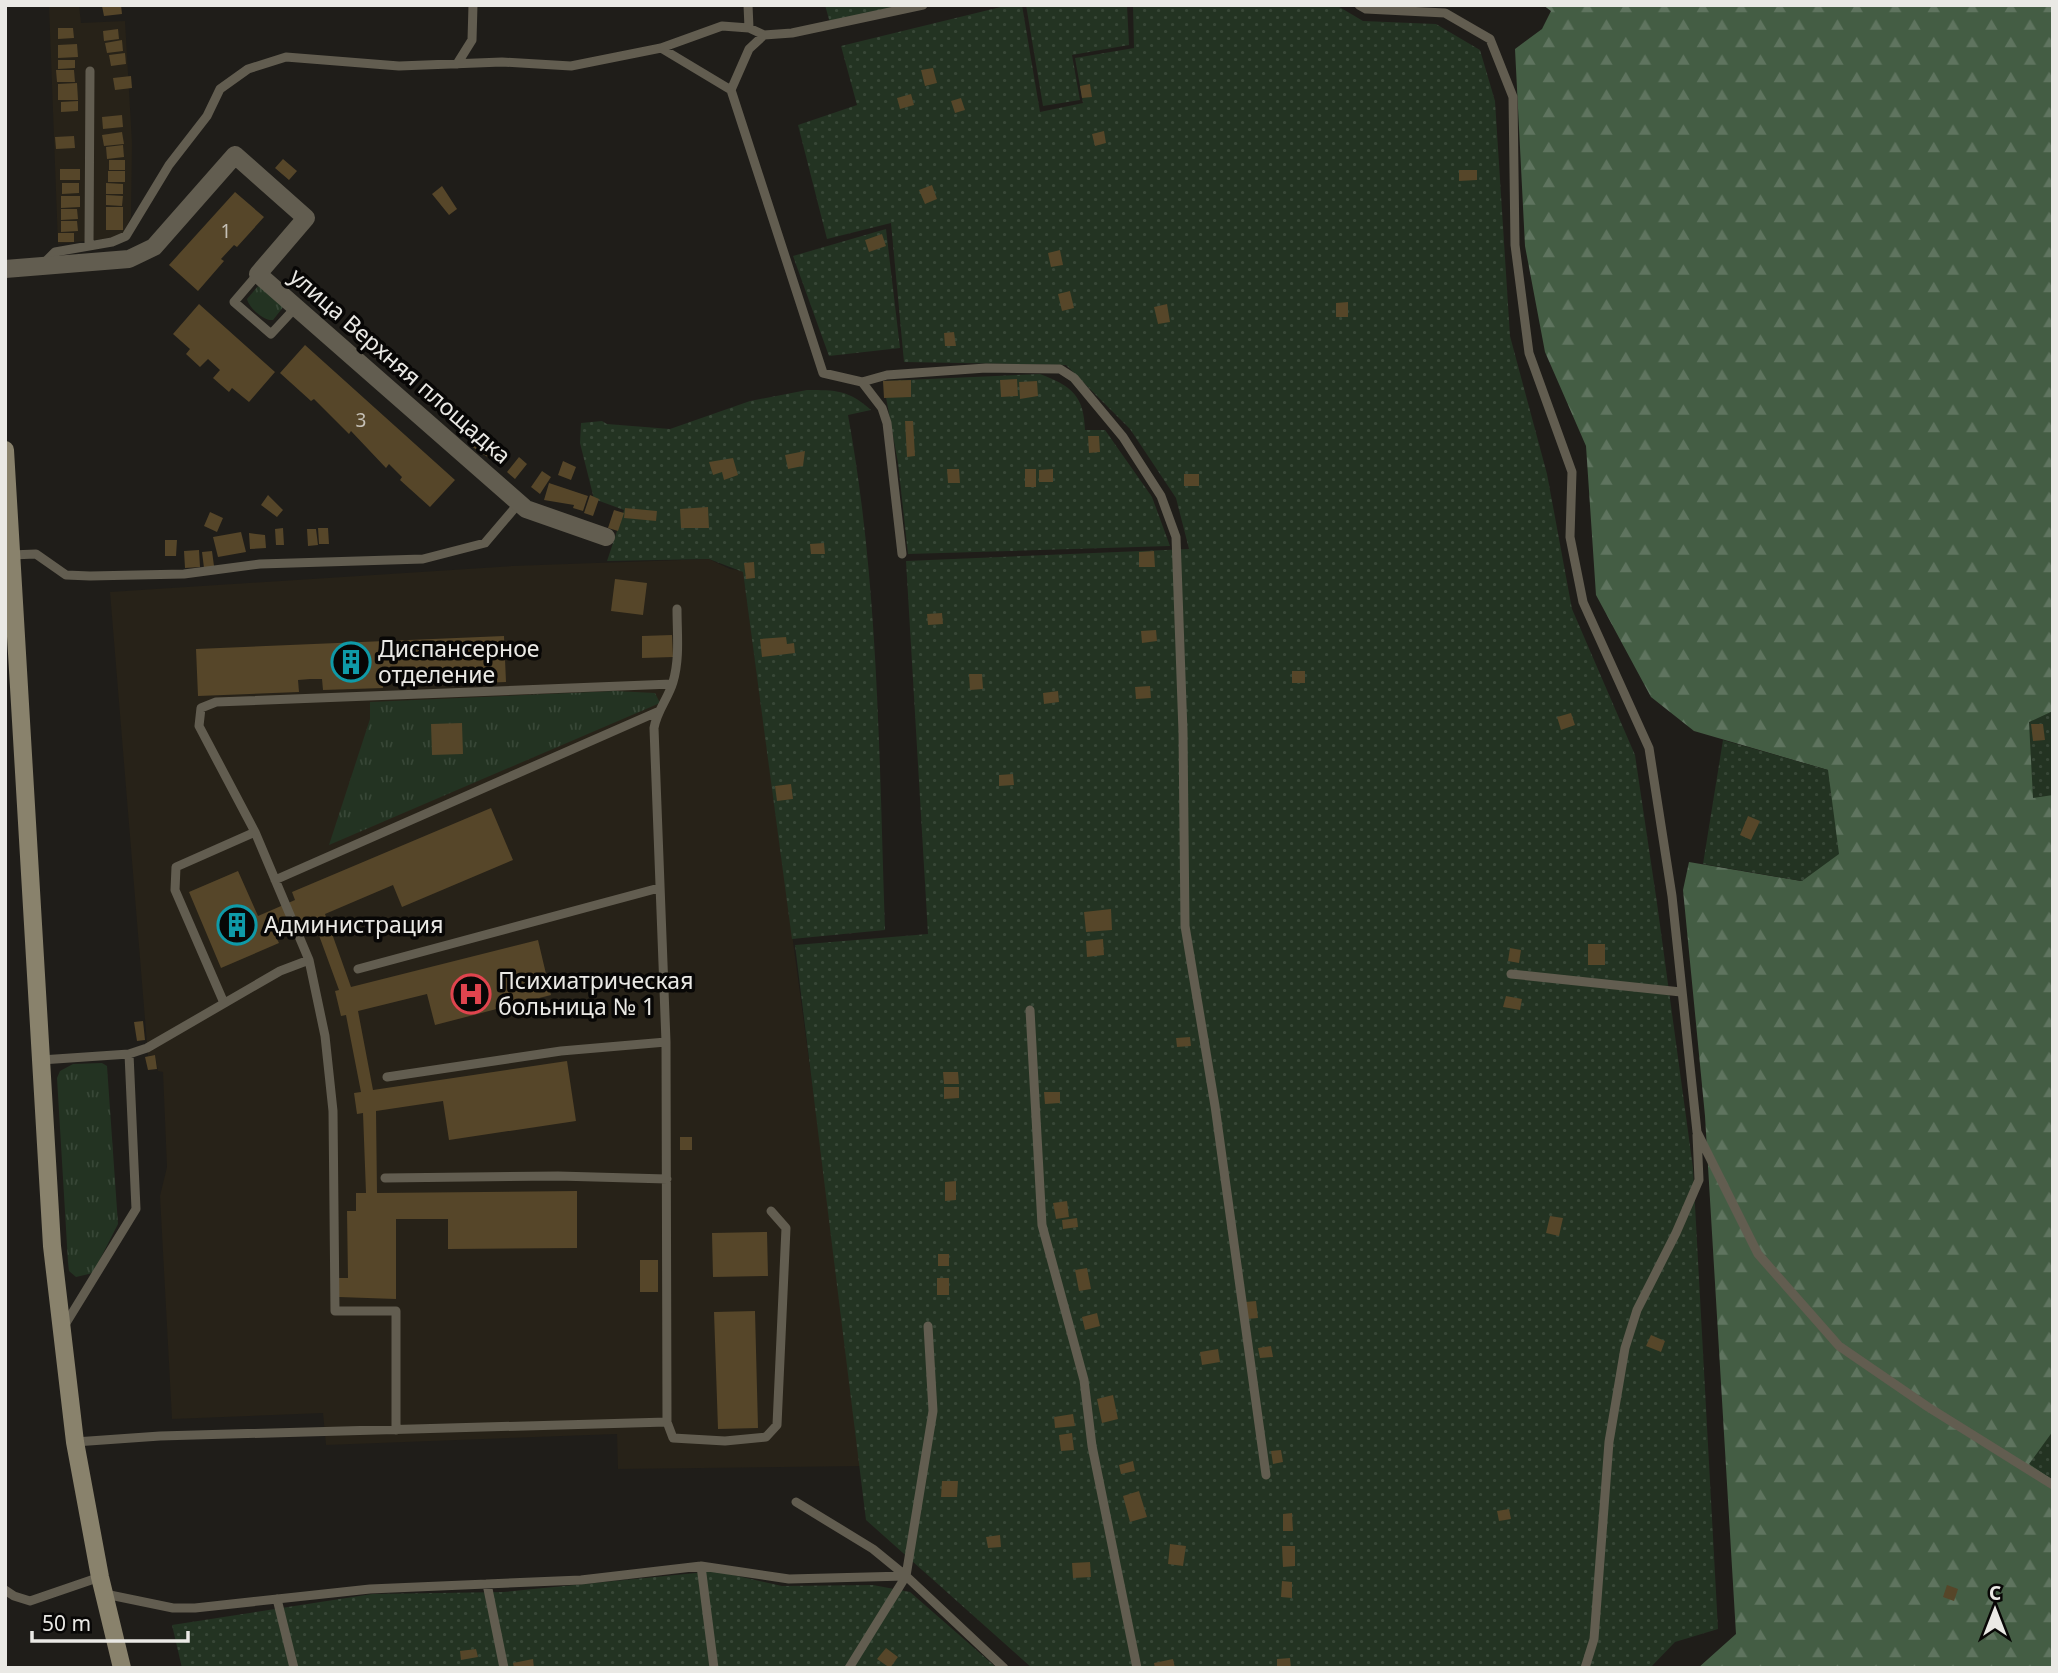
<svg xmlns="http://www.w3.org/2000/svg" width="2058" height="1673" font-family="'Noto Sans',sans-serif">
<defs>
<pattern id="grass-tufts" width="24" height="20" patternUnits="userSpaceOnUse" patternTransform="scale(1.75)"><rect width="24" height="20" fill="#233322"/><path d="M3 7l-1-3M5 7V3M7 7l1-3M15 17l-1-3M17 17v-4M19 17l1-3" fill="none" stroke="#384737"/></pattern>
<pattern id="forest-firs" width="22" height="20" patternUnits="userSpaceOnUse" patternTransform="scale(1.75)"><rect width="22" height="20" fill="#445d44"/><path d="M5 1l3.5 6h-7zM16 11l3.5 6h-7z" fill="#5f745f"/></pattern>
<pattern id="park-dots" width="8" height="8" patternUnits="userSpaceOnUse" patternTransform="scale(1.75)"><rect width="8" height="8" fill="#233322"/><path d="M2 2h.1M6 6h.1" fill="none" stroke="#384737" stroke-width="1.8" stroke-linecap="round"/></pattern>
</defs>
<rect width="100%" height="100%" fill="#1f1d19"/>
<!-- built -->
<path fill="#272218" d="M49,5H79L81,23L125,21L132,143L131,217L122,237L58,244Z
M709,559L730,569L743,571L839,1282L868,1466L618,1469L617,1434L326,1445L323,1413L172,1419L160,1196L167,1167L163,1072L158,1071L155,1055L148,1056L110,592L512,566Z"/>
<!-- grass -->
<path fill="url(#grass-tufts)" d="M259,285L284,306L273,320C264,321 249,308 247,299Z
M615,691L655,693L660,703L329,845L370,719V702Z
M102,1063L107,1066L118,1224L93,1273L76,1277L69,1271L68,1262L57,1078L60,1071L73,1064Z"/>
<!-- forest -->
<path fill="url(#forest-firs)" d="M1543,5H2053V1668H1698L1736,1634L1705,1116L1683,890L1689,862L1801,881L1828,770L1694,731L1651,697L1596,595L1586,446L1545,352L1525,246L1515,49L1542,29L1551,11Z"/>
<!-- park -->
<path fill="url(#park-dots)" d="M825,5H905L830,23Z
M1009,5H1022L1040,112L1083,103L1075,58L1134,48L1133,5H1336L1363,21L1436,24L1480,50L1495,101L1510,336L1547,474L1572,609L1635,755L1657,903L1693,1168L1718,1629L1675,1642L1650,1668H1032L866,1520L795,945L928,934L906,561L1189,549L1176,498L1130,429L1066,365L904,362L891,223L827,239L798,125L857,105L841,46Z
M1026,5H1127L1129,45L1072,55L1080,100L1043,106Z
M886,229L900,348L829,356L793,256Z
M1040,374C1072,386 1084,396 1085,430H1105L1152,497L1170,546L908,554L898,463L883,381Z
M807,390C836,390 849,390 871,410L848,415C879,585 879,757 885,930L792,939L743,572L709,559L607,561L624,510L594,499L580,443L581,423L602,421L607,424L670,429L750,401Z
M2053,711V795L2033,798L2029,722Z
M1723,740L1828,770L1839,854L1802,881L1703,864Z
M2053,1431V1480L2029,1464Z
M716,1571L782,1586L873,1585L910,1592L997,1668H182L172,1625L372,1594L504,1592Z"/>
<!-- building -->
<path fill="#564629" d="M121,5L122,14L104,16L102,6Z
M58,28H73L74,38L58,39Z
M118,29L119,39L104,41L103,31Z
M122,40L123,51L107,53L105,43Z
M77,44L78,57L58,58V45Z
M125,53L126,64L111,66L109,55Z
M58,60H75V68L58,69Z
M933,68L937,83L925,86L921,70Z
M56,70H74L75,82H57Z
M131,76L132,88L115,90L113,78Z
M77,83L78,100H58V84Z
M1090,84L1092,97L1082,98L1080,86Z
M911,94L914,105L900,109L897,98Z
M961,98L965,110L955,113L951,101Z
M78,101V111L61,112V102Z
M122,115L123,127L103,129L102,117Z
M1104,131L1106,143L1095,146L1092,134Z
M122,132L124,144L104,146L102,135Z
M74,136L75,148L56,149L55,137Z
M123,145L124,157L107,159L106,147Z
M283,159L297,171L289,180L275,168Z
M109,160H125V170H109Z
M60,169H80V180H60Z
M1459,170H1477V180L1459,181Z
M108,171H125V182H108Z
M62,183H79V193L62,194Z
M106,183L123,184V194H106Z
M932,185L937,199L925,204L919,190Z
M442,186L457,209L449,215L432,194Z
M235,192L264,217L237,247L234,245L221,259L224,261L198,291L169,265Z
M106,195L123,196L122,206L106,205Z
M61,196H80V207L61,208Z
M106,207H123V230H106Z
M61,209H77L78,219L61,220Z
M61,221H77L78,231L61,232Z
M58,233H74V242H58Z
M882,234L886,246L869,252L865,240Z
M1060,250L1063,265L1051,267L1048,253Z
M1070,291L1074,308L1062,311L1058,294Z
M1348,302V317H1336V303Z
M199,304L275,372L249,402L232,388L229,392L213,378L220,370L208,359L200,367L186,354L190,349L173,334Z
M1167,304L1170,322L1158,324L1154,307Z
M954,332L956,346H945L944,333Z
M305,345L455,480L430,507L400,480L402,477L389,464L386,468L351,431L349,434L314,399L311,401L280,373Z
M1017,379L1018,396L1001,397L1000,380Z
M911,380V397L884,398L883,381Z
M1037,381L1038,396L1020,399L1019,382Z
M905,421H913L915,456L907,457Z
M481,433L504,448L495,462L471,446Z
M1088,436H1099L1100,452L1089,453Z
M805,451L803,466L788,469L785,455Z
M519,457L527,464L515,479L507,472Z
M733,458L738,475L724,480L722,472L713,475L709,462Z
M563,461L576,467L571,480L558,475Z
M947,469H959L960,483H948Z
M1025,469H1036V487H1025Z
M1053,469V482H1039V470Z
M542,471L551,477L540,494L531,487Z
M1184,474H1199V486H1184Z
M549,483L588,496L583,511L573,508L574,505L544,500Z
M268,495L283,510L277,517L261,505Z
M590,495L599,499L593,516L584,513Z
M708,507L709,528H681L680,509Z
M625,508L657,511L656,521L624,518Z
M614,510L624,513L618,531L608,528Z
M210,512L223,518L217,532L204,526Z
M283,528L284,545H276L275,529Z
M318,528H328L329,544H319Z
M307,529H316L318,545L308,546Z
M241,532L246,552L218,557L213,537Z
M249,533L265,535L266,548L250,549Z
M165,540H177L176,556H165Z
M824,543L825,554H811L810,544Z
M199,550L200,567L185,568L184,551Z
M212,551L214,566L204,568L202,552Z
M1154,551L1155,567H1139V552Z
M754,562L755,578L746,579L744,563Z
M615,579L647,583L643,615L611,611Z
M942,613L943,624L928,625L927,614Z
M1156,630L1157,641L1142,643L1141,631Z
M672,635L673,657L642,658V636Z
M504,636L506,682L408,686V674H395L382,675L383,688L323,690L322,679H310L298,680L299,692L198,696L196,649Z
M786,637L787,644L794,643L795,653L762,657L760,639Z
M1292,671H1305V683H1292Z
M969,674H982L983,689L970,690Z
M1150,686L1151,698L1136,699L1135,687Z
M1058,691L1059,702L1044,704L1043,693Z
M1571,713L1575,725L1561,730L1557,717Z
M462,723L463,754L432,755L431,724Z
M2031,724H2043L2045,740L2033,741Z
M1013,774L1014,785L999,786V775Z
M791,784L793,799L777,801L775,786Z
M491,808L513,860L402,907L393,885L325,914L351,987L538,940L551,995L435,1025L427,994L358,1011L373,1090L567,1061L576,1121L449,1140L443,1101L376,1111L377,1193L577,1191V1248L448,1249V1219H396V1299L339,1297L338,1278H348L347,1211H356V1193H366L363,1113L357,1114L354,1093L361,1092L346,1015L341,1016L335,991L339,990L313,919L275,935L279,943L221,968L189,892L238,871L258,916L295,900L292,892Z
M1748,816L1760,821L1751,840L1740,835Z
M1111,909L1112,930L1086,932L1084,912Z
M1103,939L1104,955L1087,957L1086,941Z
M1588,944H1605V965H1588Z
M1510,948L1521,950L1519,963L1508,961Z
M1506,996L1522,999L1520,1010L1503,1007Z
M143,1021L145,1040L137,1041L134,1022Z
M1190,1037L1191,1046L1177,1047L1176,1038Z
M155,1055L157,1069L148,1070L145,1057Z
M943,1072H958L959,1084H944Z
M944,1087H959V1098L944,1099Z
M1044,1092H1060V1103L1045,1104Z
M680,1137H692V1150H680Z
M956,1181V1200L945,1201V1182Z
M1067,1201L1069,1217L1056,1219L1053,1203Z
M1550,1216L1563,1218L1559,1236L1546,1233Z
M1077,1218L1078,1227L1063,1229L1062,1220Z
M767,1232L768,1276L713,1277L712,1233Z
M938,1254H949V1266H938Z
M640,1260H658V1292H640Z
M1087,1268L1091,1289L1079,1291L1075,1270Z
M937,1278H949V1295H937Z
M1256,1301L1258,1318L1247,1319L1245,1302Z
M755,1311L758,1428L718,1429L714,1312Z
M1097,1313L1100,1326L1085,1330L1082,1317Z
M1651,1335L1665,1341L1661,1352L1646,1346Z
M1271,1346L1273,1357L1260,1358L1258,1348Z
M1218,1349L1220,1362L1202,1365L1200,1352Z
M1113,1395L1118,1419L1102,1423L1097,1399Z
M1073,1414L1075,1426L1055,1428L1054,1417Z
M1072,1433L1074,1450L1061,1451L1059,1435Z
M1281,1450L1283,1462L1273,1464L1271,1451Z
M1133,1461L1135,1471L1121,1474L1119,1465Z
M942,1481H958L957,1497H941Z
M1139,1491L1147,1517L1130,1522L1123,1496Z
M1509,1509L1511,1519L1499,1521L1497,1511Z
M1292,1513L1293,1531H1283V1514Z
M1000,1535L1001,1547L988,1548L986,1537Z
M1170,1544L1186,1546L1183,1566L1168,1564Z
M1282,1546H1295V1566L1283,1567Z
M1090,1562L1091,1577L1073,1578L1072,1563Z
M1282,1581L1292,1582V1598L1281,1597Z
M1947,1585L1958,1589L1954,1601L1943,1597Z
M886,1648L898,1657L890,1668L877,1659Z
M476,1649L478,1657L461,1660L460,1651Z
M1290,1658L1291,1668H1277V1659Z
M533,1659L534,1668H514L513,1663Z
M1173,1659L1175,1668H1155L1154,1663Z"/>
<g fill="none" stroke-linecap="round" stroke-linejoin="round">
<!-- lane -->
<path stroke="#625d50" stroke-width="9" d="M748,5L749,28
M1359,5L1366,9L1445,13L1490,39L1513,97L1515,245L1529,353L1572,472L1570,537L1583,602L1649,748L1672,896L1697,1132L1758,1254L1839,1346L1928,1407L2053,1485
M661,48L731,90L823,373L862,382L882,408L887,423L902,554
M457,64L472,40L473,5
M731,90L749,49L764,35
M89,245L90,71
M42,265L55,252L112,242L126,236L169,165L207,116L220,89L248,69L286,57L399,66L502,62L571,66L661,48L722,26L749,28L764,35L792,33L923,5
M258,274L234,302L271,334L296,307
M862,382L887,375L986,368L1060,369L1074,378L1123,437L1161,496L1176,537L1183,732L1185,926L1215,1106L1266,1475
M11,555L36,554L66,575L90,576L184,574L260,564L423,559L485,543L519,503
M677,609C677,634 680,658 673,682C668,699 657,710 654,728L666,1042L667,1422L673,1438L725,1441L766,1437L777,1425L786,1228L771,1211
M275,880L657,712
M358,969L659,888
M1511,974L1681,992
M224,1003L175,890L176,867L255,832
M1030,1010L1042,1225L1084,1380L1092,1446L1137,1668
M41,1060L129,1054
M387,1077L561,1051L666,1042
M385,1178L558,1176L667,1179
M63,1328L136,1209L129,1054L147,1048L280,971L309,960
M396,1430V1311H335L333,1111L325,1036L309,960L255,832L199,726L201,708L216,702L672,684
M75,1442L160,1436L667,1422
M796,1502L873,1549L906,1576
M701,1566L714,1668
M487,1584L504,1668
M5,1590L14,1596L30,1601L100,1577
M105,1594L173,1608H195L370,1589L581,1580L701,1566L789,1579L906,1576L1004,1668
M277,1599L294,1668
M849,1668L906,1576L933,1411L928,1326
M1585,1668L1594,1639L1609,1442L1625,1348L1637,1310L1676,1233L1699,1180L1697,1135"/>
<!-- street -->
<path stroke="#625d50" stroke-width="18" d="M5,269L129,259L154,247L235,155L306,218L258,274L526,509L606,537"/>
<!-- secondary -->
<path stroke="#89826c" stroke-width="18" d="M5,450L52,1246L75,1442L100,1577L122,1668"/>
</g>
<!-- icons -->
<defs>
<g id="building-ring" transform="scale(2.0125)"><circle r="9.5" fill="#080706" stroke="#0f9aa8" stroke-width="1.5"/><path d="M-4-6H4V6H1V3H-1V6H-4ZM-2.5-4.3h1.7v1.8h-1.7ZM.8-4.3h1.7v1.8H.8ZM-2.5-1h1.7V.8h-1.7ZM.8-1h1.7V.8H.8Z" fill="#0f9aa8"/></g>
<g id="hospital-ring" transform="scale(2.0125)"><circle r="9.5" fill="#080706" stroke="#e0444e" stroke-width="1.5"/><path d="M-5-5h3v3.5h4V-5h3V5h-3V1.5h-4V5h-3Z" fill="#e0444e"/></g>
</defs>
<g fill-rule="evenodd">
<use href="#building-ring" x="351" y="662"/>
<use href="#building-ring" x="237" y="925"/>
<use href="#hospital-ring" x="471" y="994"/>
</g>
<g text-anchor="middle" stroke-width="7" stroke-linejoin="round" paint-order="stroke">
<!-- number labels -->
<g font-size="19" fill="#c5c0b6">
<text x="226" y="238">1</text>
<text x="361" y="427">3</text>
</g>
<!-- street labels -->
<g font-size="23" fill="#eae9e5" stroke="#080706">
<text transform="translate(400 366) rotate(41)" y="8">улица Верхняя площадка</text>
</g>
<!-- poi labels -->
<g font-size="23" fill="#eae9e5" stroke="#080706" text-anchor="start">
<text x="378" y="657">Диспансерное<tspan x="378" dy="26">отделение</tspan></text>
<text x="264" y="933">Администрация</text>
<text x="498" y="989">Психиатрическая<tspan x="498" dy="26">больница № 1</tspan></text>
</g>
</g>
<!-- border -->
<rect width="2058" height="1673" fill="none" stroke="#eae9e5" stroke-width="14"/>
<!-- north arrow -->
<g transform="translate(1995 1610)" stroke="#080706" stroke-width="5" paint-order="stroke">
<path d="M0-5L12 26L0 18L-12 26Z" fill="#eae9e5"/>
<text y="-10" font-size="19" font-weight="bold" text-anchor="middle" fill="#eae9e5">С</text>
</g>
<!-- scale -->
<path d="M32 1631v10h156v-10" fill="none" stroke="#eae9e5" stroke-width="3.5"/>
<text x="42" y="1631" font-size="21" fill="#eae9e5" stroke="#080706" stroke-width="5" paint-order="stroke">50 m</text>
</svg>
